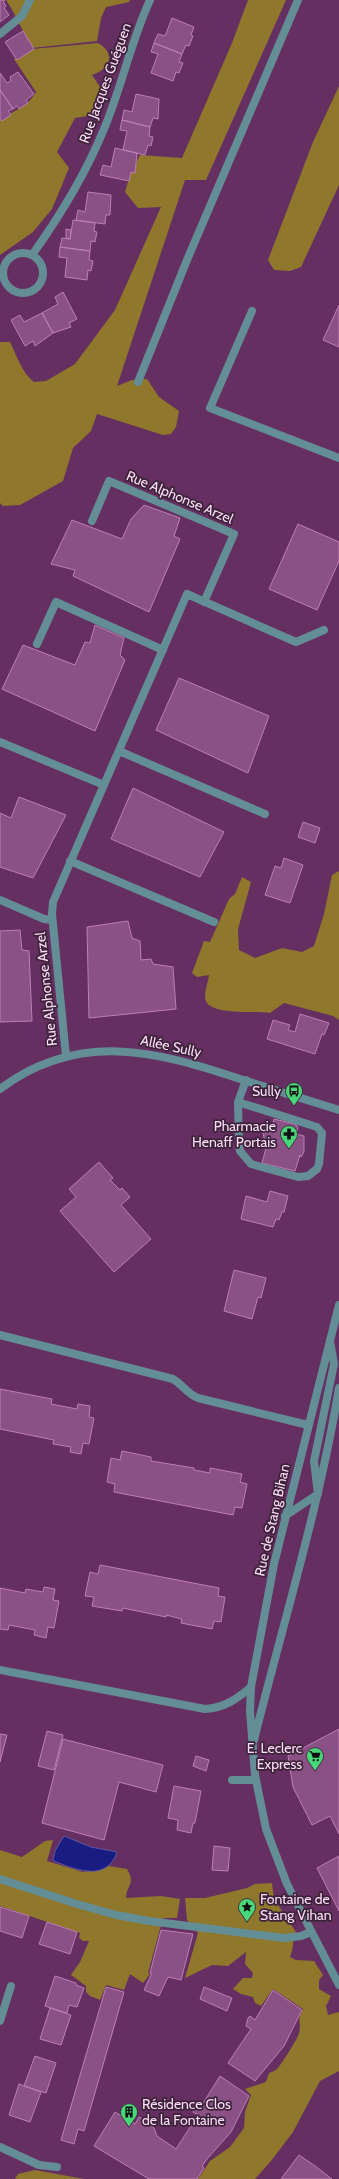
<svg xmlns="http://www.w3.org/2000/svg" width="339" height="2179" font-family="Cabin,sans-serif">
<rect width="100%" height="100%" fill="#662f61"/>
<!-- forest -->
<path fill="#8f772c" d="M6,0H130L129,2L106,7L101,18L97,41L32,48C23,32 16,15 6,0Z
M248,0H286L206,180H185L117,386L132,380L147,379L159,397L179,411L176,427L171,434L163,435L97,414L91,431L73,448L63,481L20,505L3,506L0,503V342H10C17,356 22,373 34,382L46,381L75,364L115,310L161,207L138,208L125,192L130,175L140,155L182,158L232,43Z
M98,43C116,53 111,69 92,75L100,87L94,115L75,118L57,152L69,168L52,209L33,232L0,255V120C15,109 25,110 36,92L14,59L32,49Z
M339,86V185L301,267L290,271L274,270L268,260L313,142Z
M339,871V1020L333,1016L284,1003L270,1013C256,1010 205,1017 205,997C205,990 208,982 209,975L197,977L192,973L204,941L210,942L229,899L235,894L242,877L251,882L238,929L239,950L255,958L282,948L302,952L314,946L324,914L332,875Z
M53,1840L47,1861L83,1872L109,1866L127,1869C136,1885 127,1883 126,1898L161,1896L180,1899L177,1918H163L148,1973L150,1974L143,1983L130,1974L124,1990L106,1985L100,2000L90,1996L86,1992V1986L71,1975L80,1962L89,1941H83L79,1938L80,1933L0,1906V1850L22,1857L45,1841Z
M272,1883L274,1899L296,1932C292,1941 294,1948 290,1957L296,1960L314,1961L323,1975L319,1980V1989L331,1996L326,2006L328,2015L339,2012V2071L320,2081L293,2132L271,2161L255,2179H198L210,2161L230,2147L244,2128L245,2112L251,2095L245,2089L266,2082L269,2073C271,2072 275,2071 277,2069C280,2066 299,2037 299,2033C302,2022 296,2022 303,2009L273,1989L261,2006L255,2003L253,1997L241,1994L233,1989L243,1978H252L253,1973L245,1964L246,1952L228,1966L212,1965L185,1978L198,1933L187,1920L185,1898H205L247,1888L255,1884Z
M35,2170L84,2179H15L18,2174Z"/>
<!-- water -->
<path fill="#191c81" stroke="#5d56a5" d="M64,1836L91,1847L117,1852C107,1882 77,1870 56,1862L53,1860L55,1851Z"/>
<!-- building -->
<path fill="#8b5185" stroke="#bd7fb5" d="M0,0H5L3,1L6,6L4,8L9,15L0,22Z
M172,18L194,27L191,35L193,36L189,46L186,45L182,54L154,43L158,34L165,36Z
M23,31L34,49L17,60L5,42Z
M154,43L182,54L179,62L183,63L179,73L176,72L173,81L151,73L158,54L151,52Z
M18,72L34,94L26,100L28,103L19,109L17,106L13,109L0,90V73L7,83L11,81L10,77Z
M0,90L13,109L8,111L11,115L2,121L0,118Z
M136,94L159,99L158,119L153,118L150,127L122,120L124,110L132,112Z
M122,120L150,127L149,136L153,137L151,146L148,145L145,155L123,150L127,131L120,130Z
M115,148L137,153L135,173L131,172L129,181L100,175L103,165L111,167Z
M88,192L111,195L110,215H106L105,224L76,220L78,210L85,212Z
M73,220L95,223L94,231L97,232L95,242L91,241L90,251L60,247L62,238L70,239Z
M66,229L71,230L70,239L66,238Z
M60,247L90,251L89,260L93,261L91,271L88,270L87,280L65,277L67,258L59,257Z
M63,292L77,319L69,323L71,327L53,333L42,313L58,304L55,297Z
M339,305V347L323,340Z
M42,313L53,333L35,346L33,341L25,346L11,320L20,315L24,322Z
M144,505L180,518L174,536L180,539L149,612L73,576L75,570L51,564L72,520L122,539L131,519Z
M298,524L339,542V561L317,610L269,589Z
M95,625L124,638L120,655L125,660L95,731L2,689L23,645L75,665L85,642L90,643Z
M179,678L269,716L248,773L156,730Z
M133,788L224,832L200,877L111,839Z
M19,797L66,815L33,878L0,867V813L11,818Z
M303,822L320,828L315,843L298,837Z
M284,858L303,865L290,903L265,895L275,866L281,868Z
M128,921L132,938L140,941L141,960L151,959L153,964L173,967L176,1009L89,1018L87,927Z
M20,930L22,950L29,951L32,1021L0,1022V931Z
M300,1014L329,1023L324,1035L322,1034L315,1054L267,1039L273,1020L290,1025L288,1030L295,1032Z
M274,1119L295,1124L298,1127L296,1134L304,1136V1152L301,1157L300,1155L295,1171L262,1163L266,1148L263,1133L271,1131Z
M99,1162L113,1178L110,1180L120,1190L122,1188L130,1197L121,1205L151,1239L114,1272L60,1211L76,1197L69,1189Z
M270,1191L288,1196L284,1212H282L279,1220L276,1219L273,1227L241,1219L246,1196L267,1202Z
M234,1270L266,1278L261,1298L258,1297L252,1319L224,1311Z
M0,1389L52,1399L51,1404L77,1409L78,1404L90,1406L89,1417L94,1418L89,1444L83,1443L81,1454L70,1452L71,1447L53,1444L54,1440L0,1429Z
M122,1451L151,1457V1461L194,1468V1470L210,1473V1468L242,1474L240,1482L247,1484L242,1508L235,1507L233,1515L114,1492L115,1484L107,1482L111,1458L120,1460Z
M100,1565L219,1588L218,1596L225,1597L221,1622L214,1621L212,1629L181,1623L182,1619L166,1615V1617L123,1608L122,1611L92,1606L94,1597L85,1596L90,1572L98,1574Z
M44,1587L55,1589L53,1600L59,1601L54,1628L48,1627L46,1638L34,1635L35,1630L9,1625L8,1630L0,1629V1588L25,1593L26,1589L43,1592Z
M339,1729V1834L330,1816L312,1825L293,1787L288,1756Z
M47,1731L63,1735L54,1770L38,1766Z
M0,1734L7,1735L0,1762Z
M63,1739L163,1765L156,1792L119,1782L104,1840L42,1823Z
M196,1756L209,1760L206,1771L193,1766Z
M174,1786L201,1791L195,1823H193L191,1833L177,1830L178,1820L168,1818Z
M214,1846L230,1848L228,1871L212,1870Z
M339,1856V1911L317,1868Z
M0,1907L29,1916L22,1938L0,1931Z
M47,1922L77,1932L70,1954L39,1944Z
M161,1930L193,1934L181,1980L168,1977L159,1996L144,1990L152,1973H150Z
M55,1976L76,1983V1985L84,1988L77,2007L69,2005L67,2013L45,2006Z
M106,1987L124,1992L84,2131L78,2129L74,2144L61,2140Z
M204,1987L232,1998L227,2011L200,1999Z
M273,1990L302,2010L284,2046L255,2081L228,2063L251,2029L246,2026L248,2018L250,2016L255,2020Z
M50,2008L71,2015L61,2045L40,2039Z
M35,2056L56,2063L46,2093L24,2086Z
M220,2076L249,2096L231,2132L207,2159L202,2166L204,2168L197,2179H149L94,2146L115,2112L135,2124L139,2117L143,2119L154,2128L157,2136L176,2149L198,2115L193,2112L195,2105L197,2102L202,2105Z
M19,2084L41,2092L30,2122L9,2115Z
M299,2155L315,2166L332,2179H281Z"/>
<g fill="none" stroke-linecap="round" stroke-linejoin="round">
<!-- service -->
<path stroke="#648e96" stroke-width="8" d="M252,311L210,408L339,458
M238,1102L317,1127L322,1133L319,1164L317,1169L308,1176L298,1177L251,1164L240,1151L239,1144L238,1102L246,1080
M0,1670L205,1709C224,1708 237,1699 251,1687"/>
<!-- minor -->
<path stroke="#648e96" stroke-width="8" d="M0,34L22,16L30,0
M3 273a20 20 0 1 1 40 0a20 20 0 1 1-40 0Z
M32,255C60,216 86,173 104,129C122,86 131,41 150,0
M138,382L187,260L298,0
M92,521L109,481L234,534L204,602
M37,644L56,602L163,650
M0,742L104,785
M119,751L265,814
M70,861L214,922
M0,900L44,919L52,920
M66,1056L52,914L53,902L187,594L296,642L324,630
M0,1089C79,1030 157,1051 243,1080C275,1090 307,1100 339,1110
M0,1335L173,1379C183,1385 187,1394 198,1398L308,1425
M285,1516L318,1494L314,1461L334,1364L330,1341
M232,1780H256
M0,1879L77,1904L116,1915L149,1921L284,1938L301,1936L311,1932
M0,2021L11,1986
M0,2147L39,2165L57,2167"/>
<!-- tertiary -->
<path stroke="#648e96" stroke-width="8" d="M339,1305L274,1564L251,1687L250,1711L255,1775L266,1829L287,1884L339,1985
M254,1740C283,1623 319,1508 339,1388"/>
</g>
<!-- icons -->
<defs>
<g id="bus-pin" transform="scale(0.9)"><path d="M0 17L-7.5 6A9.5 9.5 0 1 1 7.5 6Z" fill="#48d778" stroke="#3c2339"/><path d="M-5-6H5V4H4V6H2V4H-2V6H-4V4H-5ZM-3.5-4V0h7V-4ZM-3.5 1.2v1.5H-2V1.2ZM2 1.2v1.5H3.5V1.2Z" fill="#111"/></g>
<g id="pharmacy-pin" transform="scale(0.9)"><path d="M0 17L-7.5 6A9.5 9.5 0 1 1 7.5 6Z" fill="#48d778" stroke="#3c2339"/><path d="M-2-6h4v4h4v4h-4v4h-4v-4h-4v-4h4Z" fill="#111"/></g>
<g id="supermarket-pin" transform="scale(0.9)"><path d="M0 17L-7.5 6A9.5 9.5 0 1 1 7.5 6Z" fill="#48d778" stroke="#3c2339"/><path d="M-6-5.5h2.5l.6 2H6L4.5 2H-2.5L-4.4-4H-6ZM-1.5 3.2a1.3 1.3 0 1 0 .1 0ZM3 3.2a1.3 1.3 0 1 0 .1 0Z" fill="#111"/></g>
<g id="sight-pin" transform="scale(0.9)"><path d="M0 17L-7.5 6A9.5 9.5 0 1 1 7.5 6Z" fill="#48d778" stroke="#3c2339"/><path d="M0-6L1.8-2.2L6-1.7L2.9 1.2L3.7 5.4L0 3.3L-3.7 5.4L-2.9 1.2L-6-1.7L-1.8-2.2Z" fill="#111"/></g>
<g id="building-pin" transform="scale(0.9)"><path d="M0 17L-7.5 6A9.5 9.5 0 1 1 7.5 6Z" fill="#48d778" stroke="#3c2339"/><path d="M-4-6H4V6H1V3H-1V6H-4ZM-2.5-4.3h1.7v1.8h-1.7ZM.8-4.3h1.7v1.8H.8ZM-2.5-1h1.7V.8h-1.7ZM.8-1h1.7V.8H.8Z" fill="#111"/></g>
</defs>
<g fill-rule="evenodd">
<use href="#bus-pin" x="294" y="1091"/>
<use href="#pharmacy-pin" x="289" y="1134"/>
<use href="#supermarket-pin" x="315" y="1756"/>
<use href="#sight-pin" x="247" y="1907"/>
<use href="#building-pin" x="129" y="2112"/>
</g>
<g text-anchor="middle" stroke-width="3.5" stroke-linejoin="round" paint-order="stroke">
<!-- street labels -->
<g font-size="14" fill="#fddcf8" stroke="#3c2339">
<text transform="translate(105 83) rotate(-70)" y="5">Rue Jacques Guéguen</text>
<text transform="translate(180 497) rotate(23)" y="5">Rue Alphonse Arzel</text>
<text transform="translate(46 989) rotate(-96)" y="5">Rue Alphonse Arzel</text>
<text transform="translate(171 1046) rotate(12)" y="5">Allée Sully</text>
<text transform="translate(272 1520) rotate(-77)" y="5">Rue de Stang Bihan</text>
</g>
<!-- poi labels -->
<g font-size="14" fill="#fddcf8" stroke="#3c2339" text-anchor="end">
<text x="281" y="1096">Sully</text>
<text x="276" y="1131">Pharmacie<tspan x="276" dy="16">Henaff Portais</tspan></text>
<text x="302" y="1753">E. Leclerc<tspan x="302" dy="16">Express</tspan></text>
<text x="260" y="1904" text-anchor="start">Fontaine de<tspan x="260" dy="16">Stang Vihan</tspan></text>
<text x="142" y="2109" text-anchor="start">Résidence Clos<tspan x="142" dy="16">de la Fontaine</tspan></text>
</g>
</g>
</svg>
